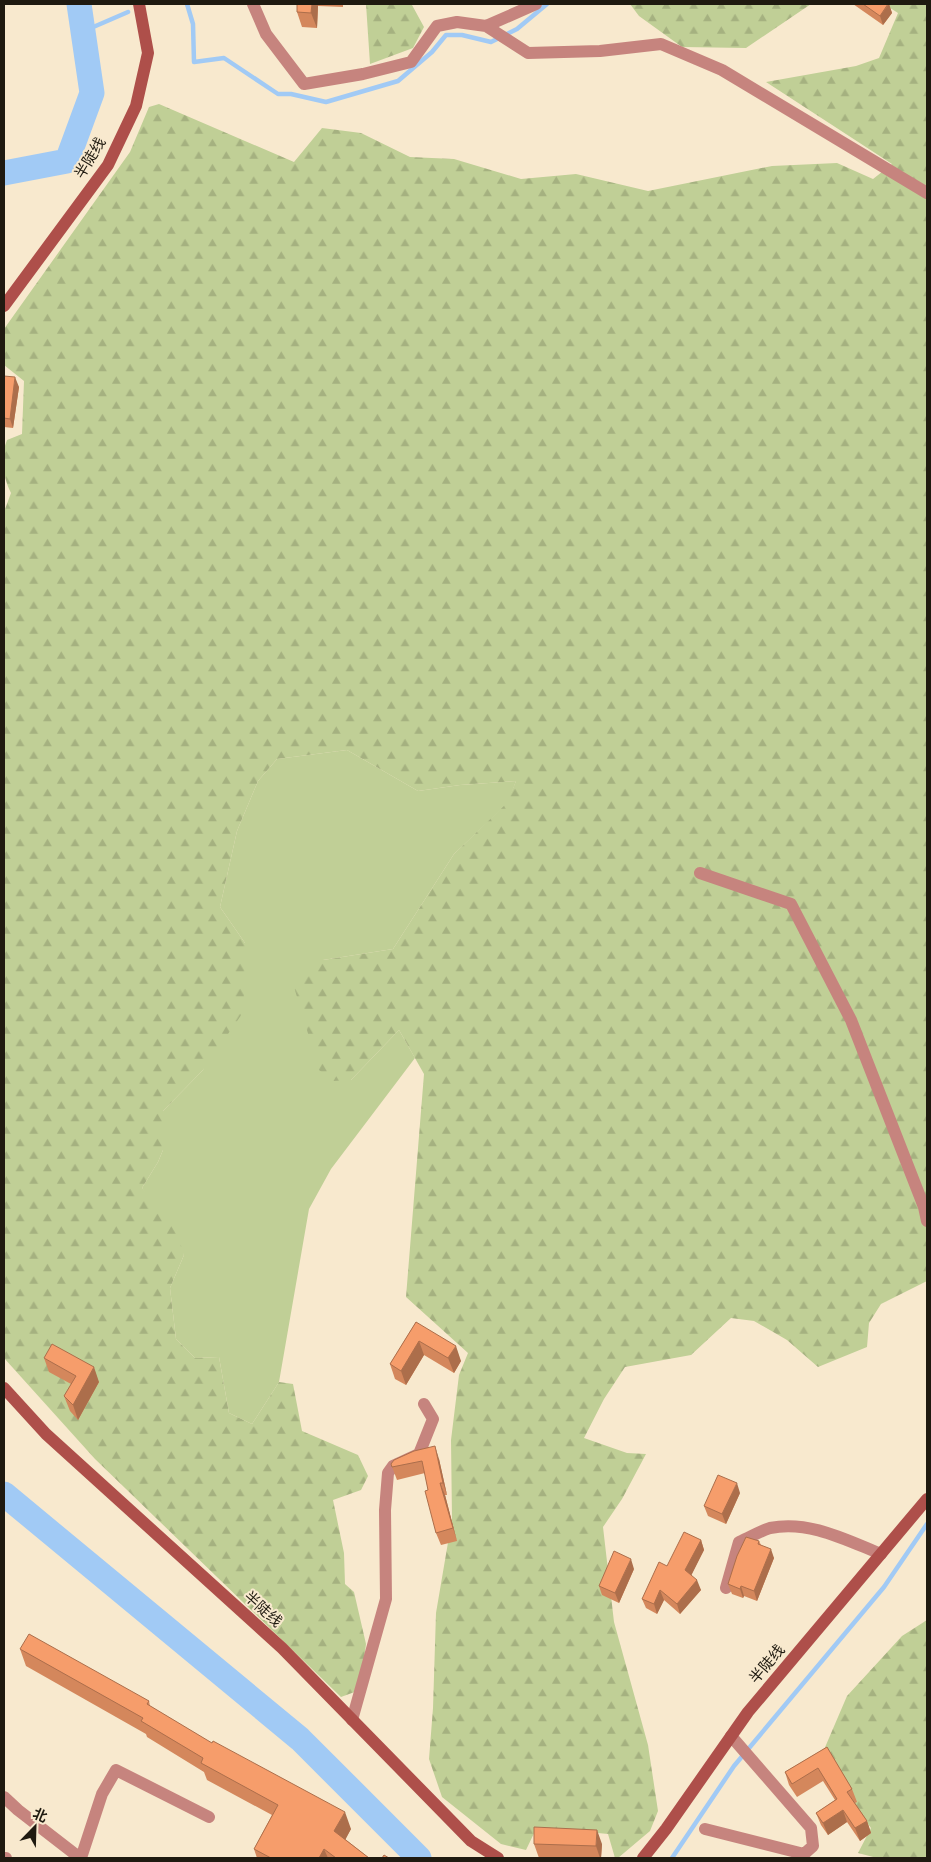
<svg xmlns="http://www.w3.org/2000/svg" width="931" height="1862" font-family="Cabin,'Noto Sans SC',sans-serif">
<defs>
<pattern id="forest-firs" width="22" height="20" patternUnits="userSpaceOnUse" patternTransform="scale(1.25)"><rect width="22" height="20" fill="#c0cf96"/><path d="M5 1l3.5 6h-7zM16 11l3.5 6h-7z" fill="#a5b180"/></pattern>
</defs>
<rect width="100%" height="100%" fill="#f8e9ce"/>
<!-- green -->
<path fill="#c0cf96" d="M347,750L418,791L460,785L516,781L508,803L454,854L393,949L323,960L351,1080L399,1030L415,1058L331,1169L309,1209L279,1382L252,1424L229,1413L219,1357L195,1358L176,1339L170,1288L184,1255L142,1188L158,1162L163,1150V1111L203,1070L245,943L220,907L237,831L258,781L277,759Z"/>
<!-- forest -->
<path fill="url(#forest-firs)" d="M366,4H490L482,5H412L424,27L413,48L370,64Z
M630,4H811L746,48L682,47L639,16Z
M884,4H927V1281L881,1304L869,1323L867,1347L818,1367L787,1340L754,1321L731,1318L691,1355L625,1367L604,1399L584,1438L627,1453L646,1454L622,1499L603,1527L614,1622L648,1745L658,1811L650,1831L618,1858H615L608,1834L537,1827L526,1850L501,1844L442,1797L429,1759L433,1708L436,1613L452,1519L451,1440L459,1375L468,1353L406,1297L424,1074L399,1030L351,1080L333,1081L319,1070L291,977L323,960L393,949L454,854L507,803L516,781L460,785L418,791L347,750L277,759L258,781L237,831L220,907L245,943L244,1011L203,1070L163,1111V1150L158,1162L142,1188L175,1226L184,1255L170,1288L176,1339L195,1358L219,1357L229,1413L252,1424L279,1382L293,1384L302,1431L358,1455L368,1476L361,1490L333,1500L344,1553L345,1584L354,1592L366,1644L360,1690L341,1697L95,1459L4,1358V512L11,493C3,477 0,457 7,440L22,434L24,381L4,365V329L130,152L149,107L159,104L294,162L322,128L361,133L410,157L454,159L521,179L576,174L648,191L772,166L837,163L873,179L892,164L766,82L856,66L879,58L898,13Z
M927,1620V1858H877L858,1853L871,1828L820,1759L847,1696L902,1636Z"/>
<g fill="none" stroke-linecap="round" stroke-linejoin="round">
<!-- stream -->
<path stroke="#a1caf5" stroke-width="4.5" d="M187,4L193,24L194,62L224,58L278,94H291L326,102L398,81L432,52L446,35H462L491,42L517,29L547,4
M84,34L91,28L128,12
M672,1858L734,1766L884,1587L927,1524"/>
<!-- river -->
<path stroke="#a1caf5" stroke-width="25" d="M4,173L67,161L92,93L79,4
M4,1494L300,1739L419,1858"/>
<!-- street -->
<path stroke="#c6847e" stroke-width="12" d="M253,4L266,34L304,84L363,74L411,62L437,26L457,22L486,26L528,53L600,51L661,44L722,70L927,193
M486,26L536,4
M700,873L791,904L851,1020L924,1207L927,1221
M726,1588L739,1542C749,1538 760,1531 770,1528C809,1520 846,1540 881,1554
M352,1720L386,1599L385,1510L388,1473L393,1466L419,1454L433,1419L424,1404
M4,1797L18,1810L80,1858
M705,1829L804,1854L813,1846L811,1828L731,1736
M4,1858H6
M81,1858L102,1794L116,1770L209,1817"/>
<!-- secondary -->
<path stroke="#ae4f4a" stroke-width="12" d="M4,306L108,165L136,106L148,53L139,4
M4,1388L46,1434L282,1648L471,1841L498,1858
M643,1858L666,1829L748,1712L927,1499"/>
</g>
<!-- wall -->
<path fill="#d4875c" d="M297,4H343V7L318,6L317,28L302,27L297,12Z
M853,4H889L892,13L883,25Z
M4,376L19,387L13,428L4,427Z
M416,1322L461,1361L454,1373L424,1355L406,1385L395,1379L390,1364Z
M44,1358L99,1382L78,1420L70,1411L64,1396L71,1384L49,1372Z
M439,1459L447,1495H445L457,1541L441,1545L436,1533L425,1473L397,1480L391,1464Z
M740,1493L726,1524L708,1516L704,1506Z
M701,1540L704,1550L691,1575L701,1590L680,1614L664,1600L657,1614L646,1608L642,1599Z
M759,1541L761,1545L774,1558L757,1601L744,1596L743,1598L732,1594L728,1584Z
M634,1569L619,1603L602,1595L599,1586Z
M20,1649L149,1701L150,1706L351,1829L345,1839L369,1858H257L254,1849L272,1815L207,1780L204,1772L147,1737L146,1734L26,1666Z
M827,1747L852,1789L857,1802L855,1803L867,1821L871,1833L860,1841L847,1822L828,1835L821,1825L816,1813L835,1800L823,1781L797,1797L789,1785L785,1772Z
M534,1844H602L601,1858H539Z"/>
<!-- shaded-wall -->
<path fill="#ac6e4b" d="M312,4H318V6L317,28L311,13Z
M889,4L892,13L883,25L880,16Z
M15,377L19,387L13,428L10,419Z
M419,1341L424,1355L406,1385L401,1371Z
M456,1346L461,1361L454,1373L448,1358Z
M94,1367L99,1382L78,1420L73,1405Z
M435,1446L439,1459L447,1495L443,1483Z
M440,1483L445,1495L457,1541L453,1528Z
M737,1483L740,1493L726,1524L722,1514Z
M701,1540L704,1550L689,1580L685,1570Z
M771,1549L774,1558L757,1601L754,1591Z
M631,1559L634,1569L619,1603L615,1593Z
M697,1580L701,1590L680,1614L677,1604Z
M741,1586L744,1596L743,1598L740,1589Z
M660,1590L664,1600L657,1614L654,1604Z
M843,1810L847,1822L828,1835L823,1823Z
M345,1812L351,1829L341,1848L334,1831Z
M867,1821L871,1833L860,1841L855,1828Z
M597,1830L602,1844L601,1858H600L596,1846Z
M324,1849L328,1858H319Z"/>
<!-- building -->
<path fill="#f69d6b" stroke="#ac6e4b" d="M297,4H312L311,13L297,12Z
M863,4H888L880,16Z
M4,376L15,377L10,419L4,418Z
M416,1322L456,1346L448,1358L419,1341L401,1371L390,1364Z
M52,1344L94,1367L73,1405L64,1396L76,1376L44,1358Z
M435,1446L443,1483H440L453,1528L436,1533L425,1491L428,1490L422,1461L392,1467L391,1464L394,1460L414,1451Z
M718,1475L737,1483L722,1514L704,1506Z
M684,1532L701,1540L685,1570L697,1580L677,1604L660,1590L654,1604L642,1599L659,1562L667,1566Z
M746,1537L759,1541L758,1544L771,1549L754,1591L741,1586L740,1589L728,1584L737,1556Z
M614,1551L631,1559L615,1593L599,1586Z
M29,1634L149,1701L147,1704L212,1743L213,1741L345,1812L334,1831L369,1858H336L324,1849L319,1858H271L254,1849L278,1805L201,1763L203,1758L141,1721L143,1718L20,1649Z
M827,1747L852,1789L847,1792L867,1821L855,1828L843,1810L823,1823L816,1813L837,1799L818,1768L792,1784L785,1772Z
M534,1827L597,1830L596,1846L534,1844Z
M384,1855L389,1858H382Z"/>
<g text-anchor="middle" stroke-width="4" stroke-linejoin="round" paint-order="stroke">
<!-- street labels -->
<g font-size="15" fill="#1f1a10" stroke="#f8e9ce">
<text transform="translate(90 158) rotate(-59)" y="5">半陡线</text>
<text transform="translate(263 1609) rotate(42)" y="5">半陡线</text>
<text transform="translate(767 1664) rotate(-50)" y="5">半陡线</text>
</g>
</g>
<!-- border -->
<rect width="931" height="1862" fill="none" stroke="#1f1a10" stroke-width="10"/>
<!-- north arrow -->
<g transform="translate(35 1827) rotate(23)" stroke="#f8e9ce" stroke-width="4" paint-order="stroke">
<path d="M0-4L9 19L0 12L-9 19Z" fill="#1f1a10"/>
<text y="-8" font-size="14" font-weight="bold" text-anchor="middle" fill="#1f1a10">北</text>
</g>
</svg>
